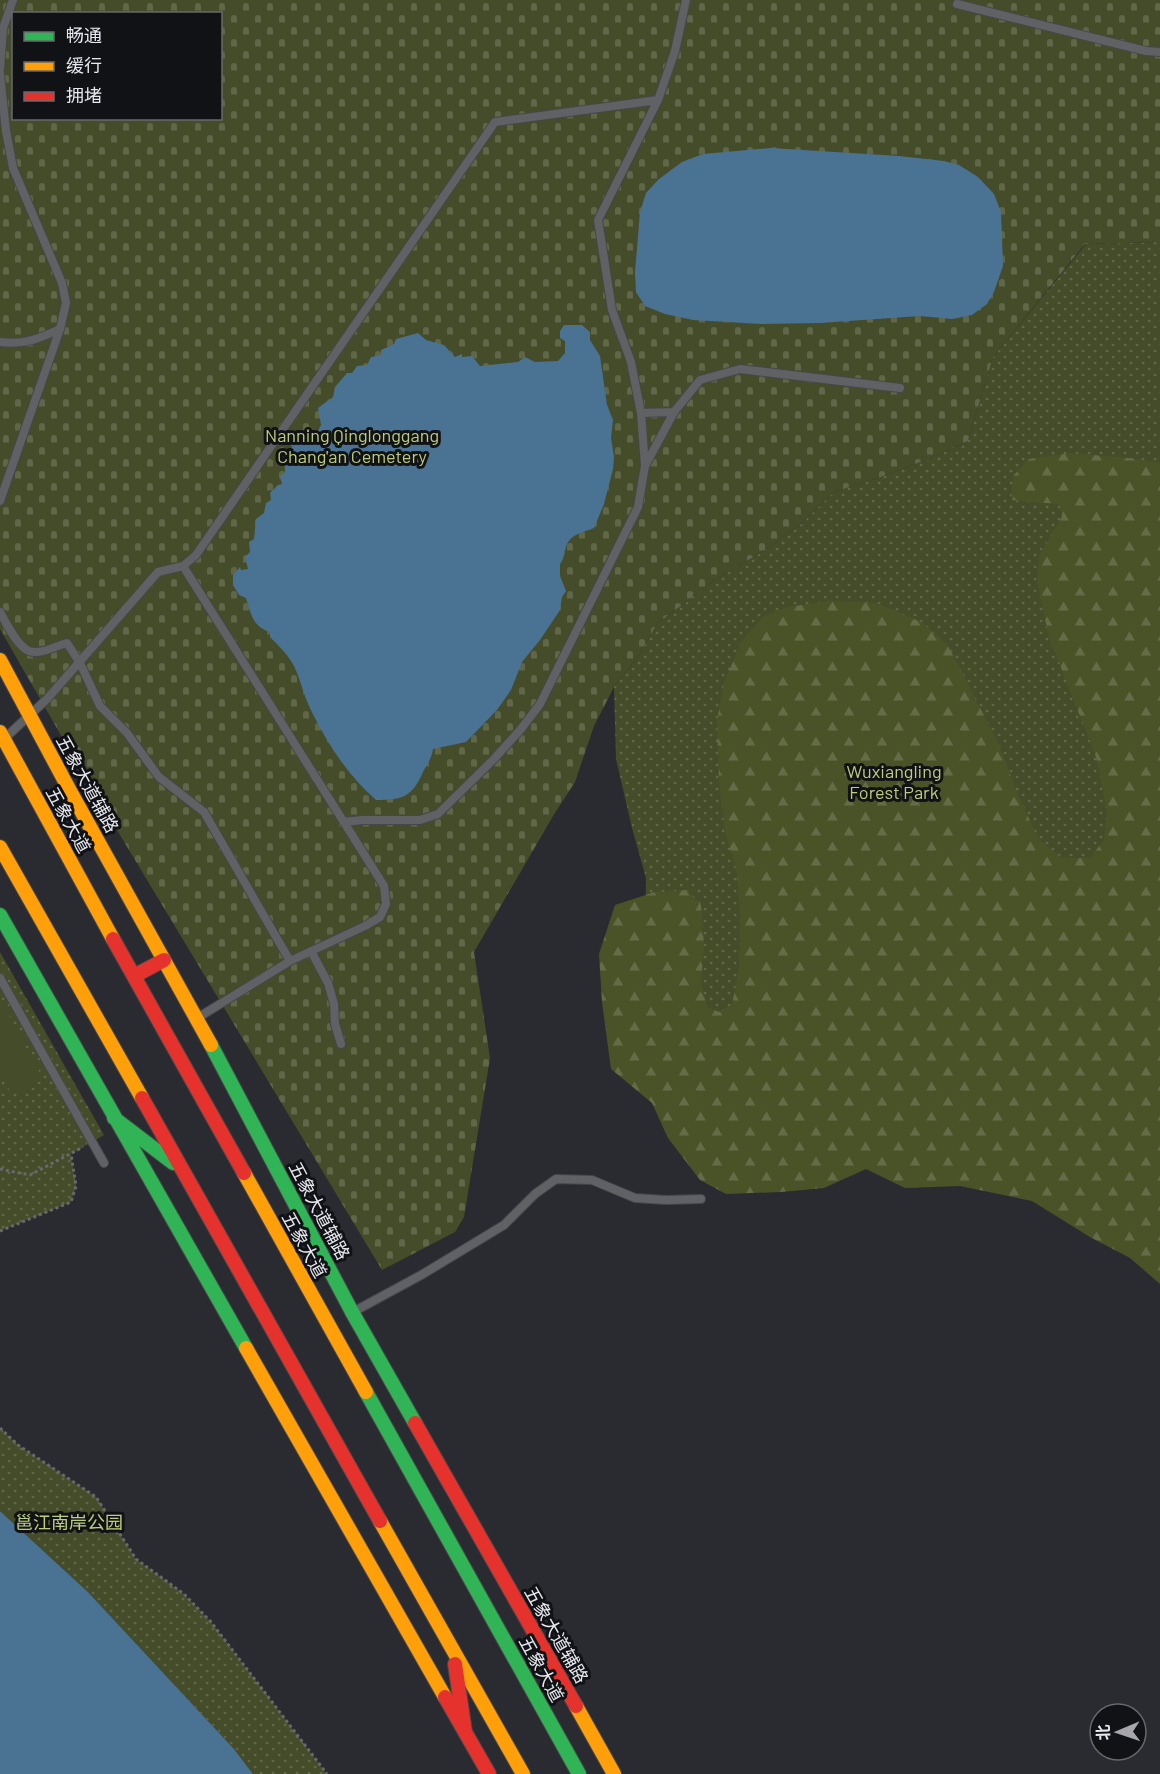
<svg xmlns="http://www.w3.org/2000/svg" width="1160" height="1774" font-family="Barlow,'Noto Sans SC',sans-serif">
<defs>
<pattern id="grass-dots" width="8" height="8" patternUnits="userSpaceOnUse" patternTransform="scale(1.5)"><rect width="8" height="8" fill="#454c29"/><path d="M2 2h.1M6 6h.1" fill="none" stroke="#606648" stroke-width="1.8" stroke-linecap="round"/></pattern>
<pattern id="forest-firs" width="22" height="20" patternUnits="userSpaceOnUse" patternTransform="scale(1.5)"><rect width="22" height="20" fill="#4a5327"/><path d="M5 1l3.5 6h-7zM16 11l3.5 6h-7z" fill="#646c47"/></pattern>
<pattern id="cemetery-stones" width="16" height="16" patternUnits="userSpaceOnUse" patternTransform="scale(1.5)"><rect width="16" height="16" fill="#454c29"/><path d="M2 7V4a2 2 0 0 1 4 0v3zM10 15v-3a2 2 0 0 1 4 0v3z" fill="#606648"/></pattern>
</defs>
<rect width="100%" height="100%" fill="#2a2b30"/>
<!-- grass -->
<path fill="url(#grass-dots)" d="M1160,242V1254L1069,1209L779,1136L645,942L646,878L632,828L616,759L614,687L639,655L657,624L716,579L762,552L800,525L834,492L881,477L931,458L968,441L993,357L1086,244Z
M0,952L104,1135L71,1154L76,1186L71,1202L0,1231Z
M0,1428L18,1445L96,1497L136,1559L184,1594L211,1622L327,1774H253L234,1749L88,1592L0,1511Z"/>
<!-- forest -->
<path fill="url(#forest-firs)" d="M1070,453L1137,459L1160,463V1284L1130,1258L1090,1237L1032,1201L960,1186L905,1188L866,1169L824,1188L781,1192L726,1194L700,1180L668,1138L652,1103L611,1069L602,1002L599,954L615,905L655,892L687,890L701,905L704,944L701,981L707,1007L719,1012L732,1005L739,968L740,916L737,873L726,834L723,816L719,781L717,721L724,682L742,641L764,616L788,607L829,601L877,603L923,623L949,647L999,745L1017,792L1038,838L1062,858H1090L1104,840L1107,811L1096,757L1049,637L1037,582L1039,556L1062,517L1059,504L1011,500L1013,476L1029,459Z"/>
<!-- cemetery -->
<path fill="url(#cemetery-stones)" fill-rule="evenodd" d="M0,0H1160V242L1085,244L993,357L968,441L931,458L881,477L834,492L800,525L762,552L716,579L657,624L639,655L614,687L594,726L575,782L553,816L474,952L490,1058L464,1217L455,1232L382,1270L82,772L0,629ZM14,14H220V118H14Z"/>
<!-- pitch -->
<path fill="#454c29" d="M0,999L43,1079L12,1095L2,1077L0,1078Z"/>
<!-- water -->
<path fill="#4a7293" d="M771,148L899,156L944,161L959,165L978,177L994,194L1001,212L1003,266L994,292L987,304L972,315L952,319L920,316L820,323L761,324L693,320L665,314L645,306L636,292L635,272L640,212L646,193L659,179L682,162L703,154Z
M564,325H582L590,332V340L600,356L607,405L613,420L611,438L614,457L613,469L604,504L594,528C584,532 572,534 567,544C564,551 565,558 560,564V576L566,591L562,597L560,610L540,640L522,662L511,690L497,710L466,742L433,749C432,758 427,764 423,772C412,797 403,800 376,800C347,775 325,740 309,706C303,693 300,678 294,666C288,655 279,646 270,637V632C253,627 251,614 246,598L239,595L233,585V575L240,567L241,570L248,569L245,557L250,552L249,542L254,539L256,519L264,513L266,503L271,500L270,493L278,485L282,484L280,477L285,472L284,459H287V452L292,449L291,441L301,431L306,436L316,435L321,425L318,408L333,397L335,387L347,373H352L357,366L367,365L371,357L381,355V350L394,344L396,339L418,333L426,340L444,345L455,357L462,354V357L472,356L480,366L518,362L525,357L535,362L558,361L565,353V341L560,338V331Z
M0,1511L88,1592L234,1749L253,1774H0Z"/>
<g fill="none" stroke-linecap="round" stroke-linejoin="round">
<!-- lane casing -->
<g stroke="#46474b" stroke-width="10">
<path id="lane" d="M957,4L1146,51L1160,52
M0,69L3,28L13,0
M0,74L6,131L13,168L62,283L66,303L60,329L0,501
M0,342C25,345 38,339 60,329
M641,413L674,412
M645,466L674,412L700,380L740,369L900,388
M183,566L384,886L386,904L380,917L365,926L290,961L199,1017
M0,612C6,623 17,646 29,651C40,655 56,646 67,643L80,663L100,706L127,733L159,777L204,812L290,961
M5,738L47,699L158,572L183,566L196,555L495,122L658,100L675,51L686,0
M344,822L362,820H420L438,814L494,759L521,729L540,704L638,507L645,466L641,413L631,362L612,310L598,220L658,100
M311,951L328,983L334,1004L335,1024L341,1044
M0,978L104,1163
M353,1312L423,1274L504,1225L535,1194L556,1179L592,1180L635,1198L666,1200L701,1199"/>
</g>
<!-- fast casing -->
<g stroke="#46474b" stroke-width="16">
<path id="fast" d="M0,915L246,1348
M211,1045L352,1312L415,1423
M114,1118L173,1163
M366,1392L579,1774"/>
</g>
<!-- slow casing -->
<g stroke="#46474b" stroke-width="16">
<path id="slow" d="M0,660L69,789L211,1045
M0,732L113,939
M0,847L142,1098
M244,1173L366,1392
M246,1348L445,1697
M380,1521L523,1774
M576,1706L614,1774"/>
</g>
<!-- jam casing -->
<g stroke="#46474b" stroke-width="16">
<path id="jam" d="M113,939L244,1173
M134,976L164,960
M142,1098L380,1521
M415,1423L576,1706
M455,1664L465,1732
M445,1697L489,1774"/>
</g>
<!-- path -->
<path stroke="#68696c" stroke-width="3" stroke-dasharray="3 3" stroke-linecap="butt" d="M0,1169L30,1175L83,1147
M0,1231L71,1202L76,1186L71,1154
M0,1428L18,1445L96,1497L136,1559L184,1594L211,1622L327,1774"/>
<!-- lane -->
<use href="#lane" stroke="#606165" stroke-width="8"/>
<!-- fast -->
<use href="#fast" stroke="#30b455" stroke-width="14"/>
<!-- slow -->
<use href="#slow" stroke="#ff9f0a" stroke-width="14"/>
<!-- jam -->
<use href="#jam" stroke="#e5322d" stroke-width="14"/>
</g>
<g text-anchor="middle" stroke-width="6" stroke-linejoin="round" paint-order="stroke">
<!-- park labels -->
<g font-size="18" fill="#bccd7d" stroke="#111216">
<text x="352" y="442">Nanning Qinglonggang<tspan x="352" dy="21">Chang'an Cemetery</tspan></text>
<text x="894" y="778">Wuxiangling<tspan x="894" dy="21">Forest Park</tspan></text>
<text x="69" y="1529">邕江南岸公园</text>
</g>
<!-- street labels -->
<g font-size="18" fill="#e8e9ef" stroke="#111216">
<text transform="translate(87 784) rotate(61)" y="6">五象大道辅路</text>
<text transform="translate(68 820) rotate(61)" y="6">五象大道</text>
<text transform="translate(319 1211) rotate(62)" y="6">五象大道辅路</text>
<text transform="translate(304 1245) rotate(61)" y="6">五象大道</text>
<text transform="translate(556 1635) rotate(60)" y="6">五象大道辅路</text>
<text transform="translate(541 1669) rotate(61)" y="6">五象大道</text>
</g>
</g>
<!-- legend -->
<rect x="12" y="12" width="210" height="108" fill="#111216" stroke="#67686d" stroke-width="1.5"/>
<rect x="24" y="32" width="30" height="9" fill="#30b455" stroke="#67686d" stroke-width="1.5"/>
<text x="66" y="42" font-size="18" fill="#e8e9ef">畅通</text>
<rect x="24" y="62" width="30" height="9" fill="#ff9f0a" stroke="#67686d" stroke-width="1.5"/>
<text x="66" y="72" font-size="18" fill="#e8e9ef">缓行</text>
<rect x="24" y="92" width="30" height="9" fill="#e5322d" stroke="#67686d" stroke-width="1.5"/>
<text x="66" y="102" font-size="18" fill="#e8e9ef">拥堵</text>
<!-- north arrow -->
<g transform="translate(1118 1732) rotate(268)"><circle r="28" fill="#111216" stroke="#67686d" stroke-width="1.5"/>
<path d="M0-4.5L10 22L0 15L-10 22Z" fill="#a6a6ac"/>
<text y="-9" font-size="16" font-weight="bold" text-anchor="middle" fill="#e8e9ef">北</text>
</g>
</svg>
